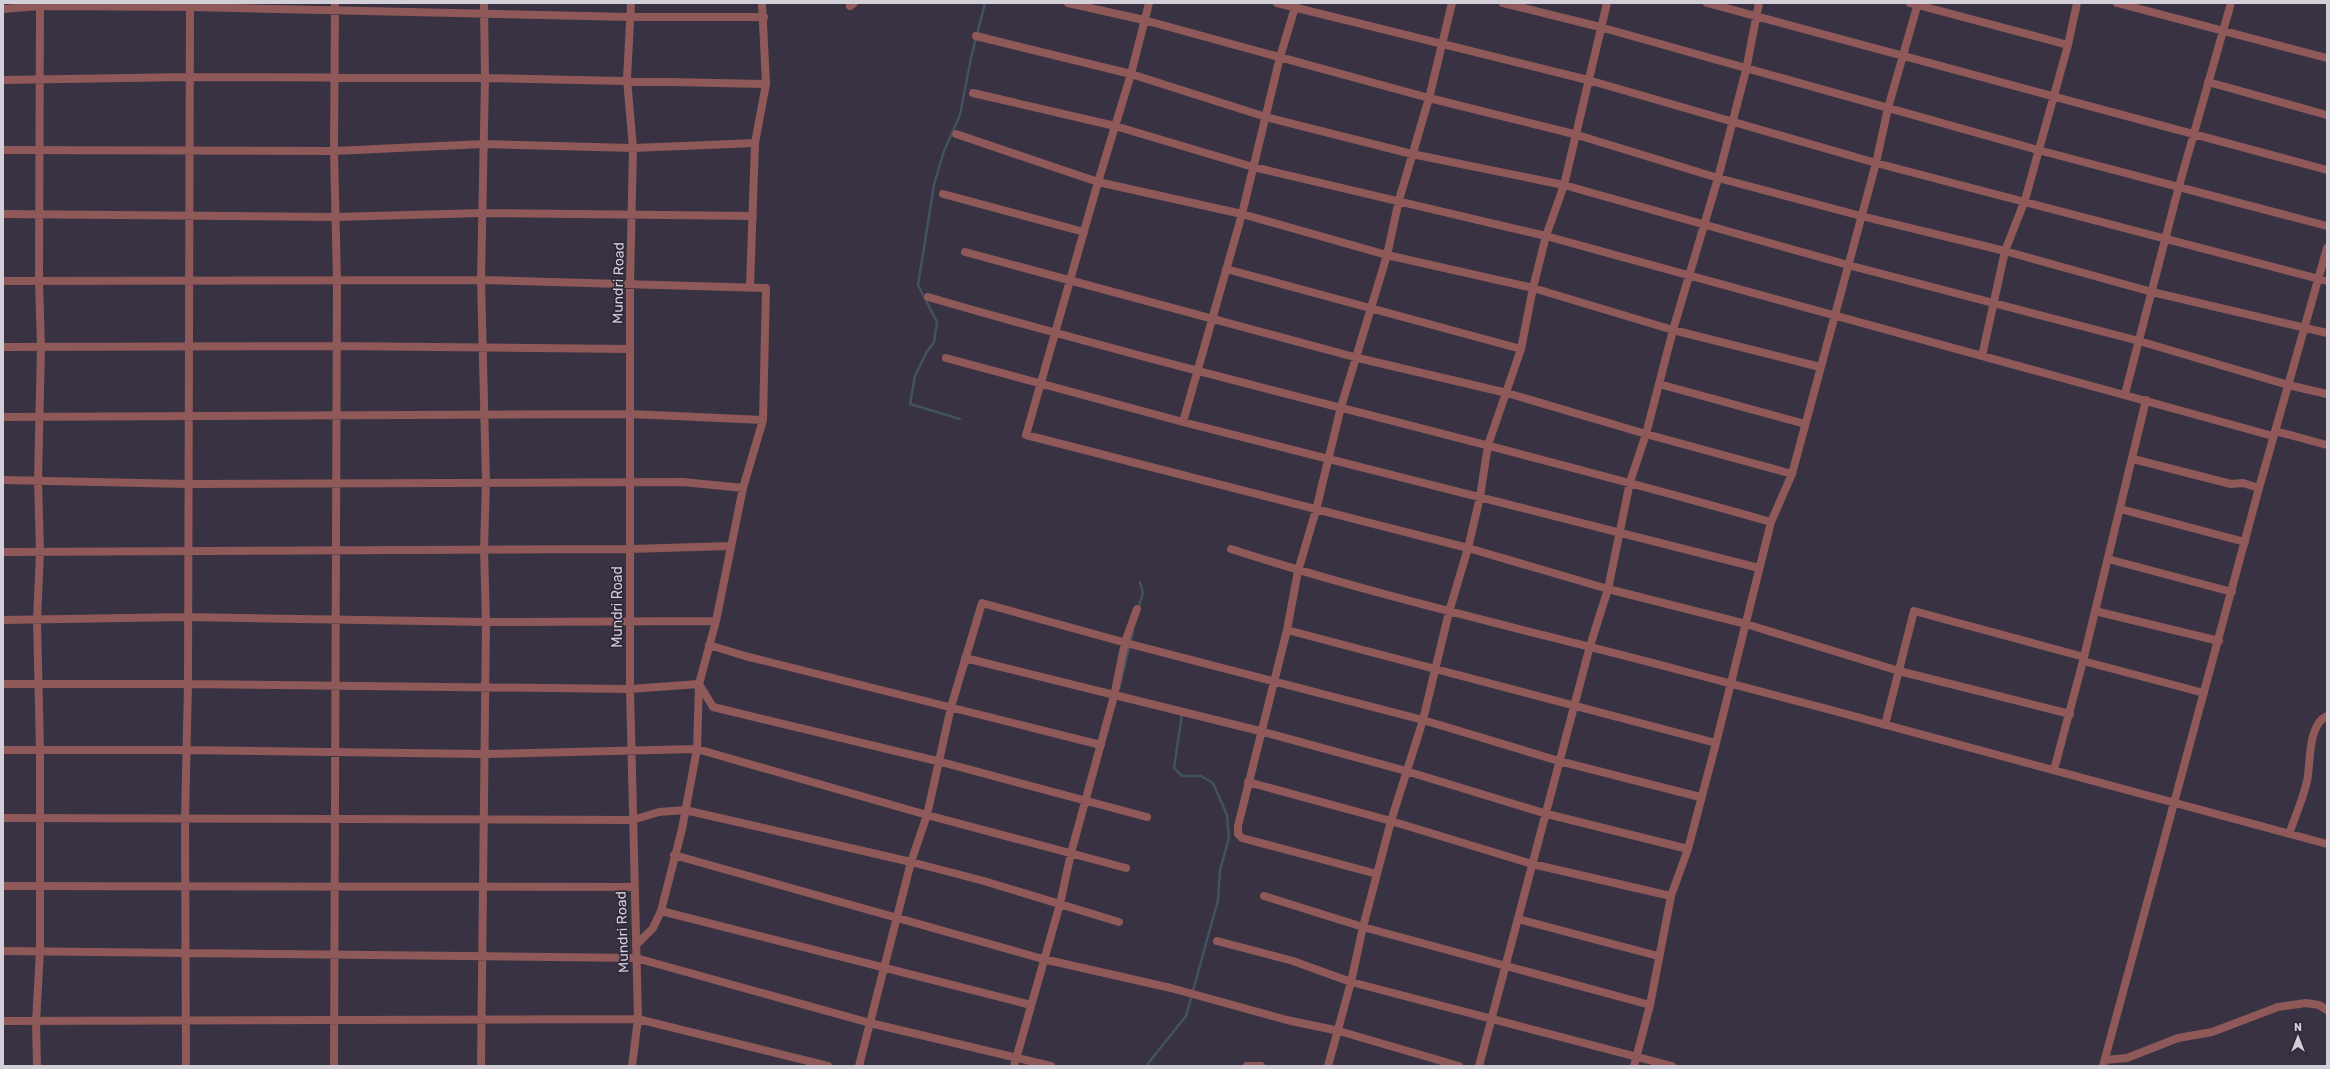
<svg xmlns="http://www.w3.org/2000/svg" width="2330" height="1069" font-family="Rubik,sans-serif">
<rect width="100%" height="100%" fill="#383242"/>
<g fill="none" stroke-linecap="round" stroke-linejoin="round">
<!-- stream -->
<path stroke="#41535e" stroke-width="2.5" d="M960,419L910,404L915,376L926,353L934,342L937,322L918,285L934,185L944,151L960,115L971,58L985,3
M1138,609L1143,593L1140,582
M1119,689L1133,631
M1146,1066L1186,1016L1218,900L1220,870L1229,838L1227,815L1213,783L1201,776H1182L1174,768L1182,714"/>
<!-- minor -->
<path stroke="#8e5958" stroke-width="8" d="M631,3L627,79L633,148L630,285V689L638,1019L632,1066
M1068,3L1144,20L1429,98L1574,134L1718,178L1861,216L2005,251L2152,292L2327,333
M1149,3L1131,74L1098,182L1026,435L1468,548L1608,589L1746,624L1899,671L2070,714
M1277,3L1588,80L1876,163L2327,281
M1503,3L1600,27L2038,150L2327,226
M1707,3L2327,170
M1910,3L2068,45
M2117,3L2327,58
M850,6L854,3
M3,9L40,6L190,7L630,17H764
M976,36L1131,74L1266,117L1412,154L1564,185L1848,265L2139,341L2288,385L2327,394
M3,80L189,77L485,78L766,84
M2208,82L2327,115
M973,93L1115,126L1253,167L1546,236L2273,436
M956,134L1098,182L1242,214L1387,255L1533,288L1673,330L1820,367
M3,150L334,151L483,144L633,148L755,143
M943,194L1084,232
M3,214L335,217L482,213L753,216
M965,252L1358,358L1507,393L1646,434L1792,474
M1226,269L1521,349
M3,281L481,280L766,288L763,420L743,488L716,621L699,684L697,749L682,829L661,911L653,928L636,945
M750,287L755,143L766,84L762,3
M928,297C1207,378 1491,442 1771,522
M3,347L336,346L630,349
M1982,356L2005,251L2025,200L2068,45L2077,3
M946,358L1183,422L1759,568
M1659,384L1805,424
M2125,394L2179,186L2231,3
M2146,400L2083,661L2204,693
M3,417L631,414L763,420
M1183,422L1242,214L1280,57L1296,4
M2275,431L2327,445
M2133,459L2231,484L2243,483L2259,488
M3,480L188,484L683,482L743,488
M2120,509L2245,542
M1231,549C1379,597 1532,631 1683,671C1898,727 2112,786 2327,844
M3,552L630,549L731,546
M2108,559L2232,592
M2095,611L2219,641
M3,620L186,617L486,622L716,621
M1287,630L1716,743
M709,645L745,656L1101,745
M965,658L1260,731L1406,771L1547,814L1688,849
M3,684H188L630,689L699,684L713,707L941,762L1147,817
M1885,725L1914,611L2084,657
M3,750H187L484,754L697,749L927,815L1126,868
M2054,770L2083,661
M1248,782L1391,821L1532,864L1671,896
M3,818L632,820L659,812L685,810L911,862L984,881L1119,922
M2289,834C2295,817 2303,799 2307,781C2311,764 2307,725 2327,716
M674,855L1043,959L1171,988L1287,1020L1339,1031L1459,1066
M1377,874L1242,838L1238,834V826L1287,630L1298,571L1316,510L1341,407L1387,255L1399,200L1429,98L1452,3
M3,886L634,887
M1264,896L1363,927L1650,1005
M661,911L1031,1005
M1518,919L1658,956
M1217,941L1293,961L1351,982L1672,1066
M3,951L636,958L870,1023L1051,1066
M3,1021L638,1019L828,1066
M2105,1060L2127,1058L2178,1038L2212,1032L2278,1007L2306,1003L2319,1005L2327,1010
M37,1066L36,1022L40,950V751L37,620L40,552L38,480L41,347L39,281L40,3
M186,1066L185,819L188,684L190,3
M334,1066L337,281L334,151L335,3
M481,1066L486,622L484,549L486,482L481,280L485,78L484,3
M859,1066L911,862L927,815L951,707L982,603L1130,644L1423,720L1559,761L1700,797
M1014,1066L1060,904L1071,853L1114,696L1125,642L1137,609
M1247,1066H1261
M1328,1066L1351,982L1363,927L1391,821L1423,720L1449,612L1468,548L1480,497L1488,445L1521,349L1533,288L1546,236L1564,185L1607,3
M1479,1066L1590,646L1608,589L1630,482L1646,434L1673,330L1718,178L1746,70L1759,3
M1634,1066L1650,1005L1671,896L1688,849L1716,743L1771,522L1792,474L1876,163L1888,108L1918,3
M2103,1066L2259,488L2327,248"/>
</g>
<g text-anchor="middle" stroke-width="3.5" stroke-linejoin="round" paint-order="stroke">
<!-- street labels -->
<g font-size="14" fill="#d3cfd9" stroke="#2e2837">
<text transform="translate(618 283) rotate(-89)" y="5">Mundri Road</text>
<text transform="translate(617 607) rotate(-90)" y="5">Mundri Road</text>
<text transform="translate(622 932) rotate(-92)" y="5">Mundri Road</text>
</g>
</g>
<!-- border -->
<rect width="2330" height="1069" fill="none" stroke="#d3cfd9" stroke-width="8"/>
<!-- north arrow -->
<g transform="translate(2298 1037)" stroke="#2e2837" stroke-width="3" paint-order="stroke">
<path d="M0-3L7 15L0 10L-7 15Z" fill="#d3cfd9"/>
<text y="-6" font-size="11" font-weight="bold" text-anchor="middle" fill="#d3cfd9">N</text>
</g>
</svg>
